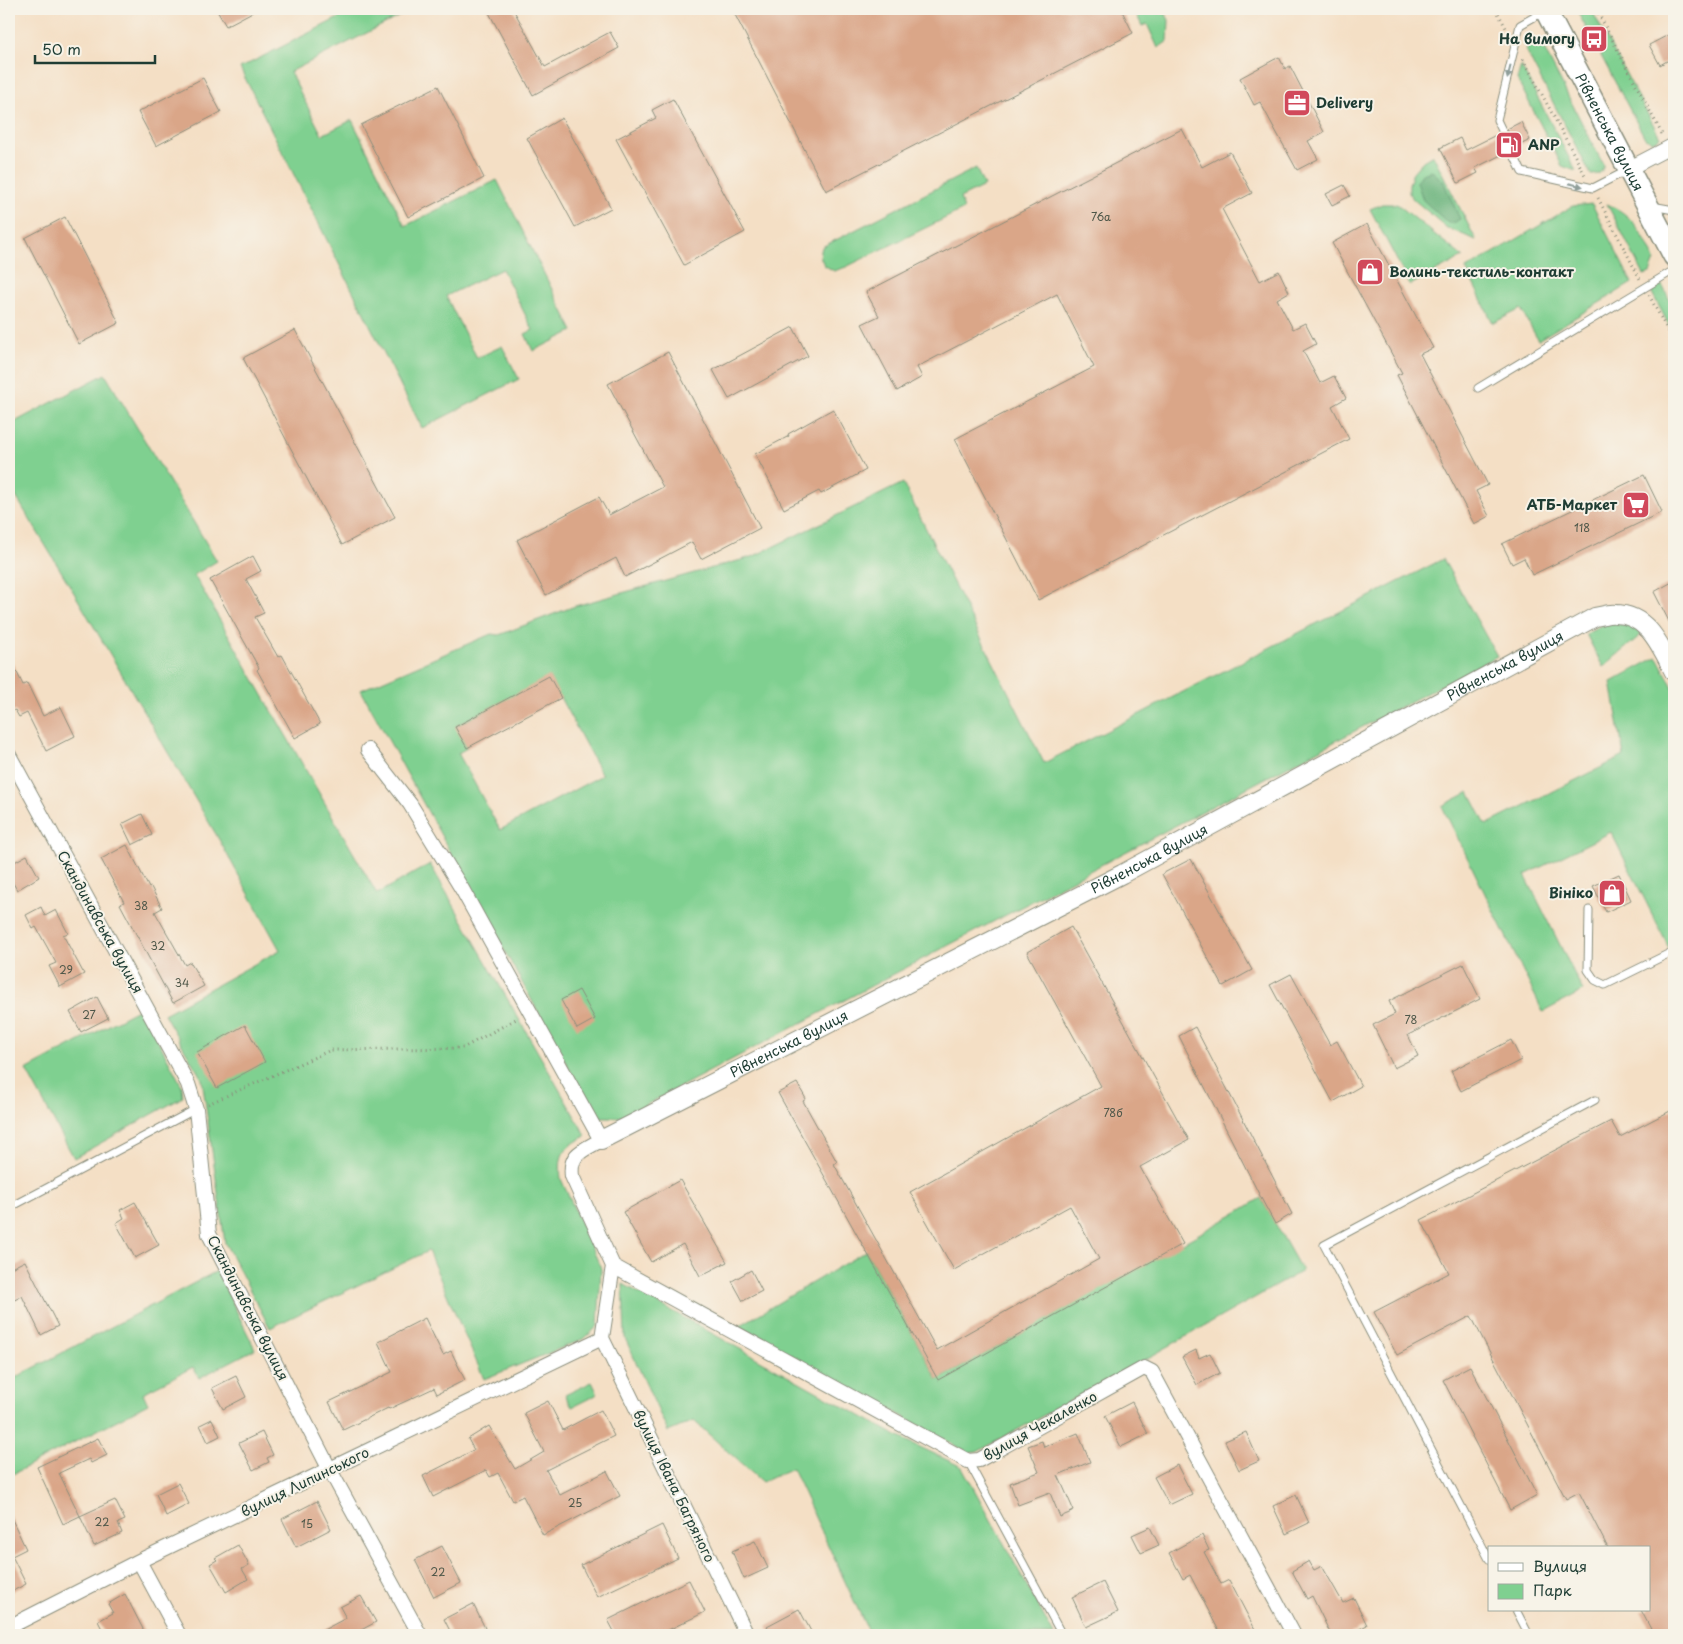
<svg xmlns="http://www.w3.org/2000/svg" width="1683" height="1644" font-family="'Playpen Sans',sans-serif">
<rect width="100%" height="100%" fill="#f7f3e8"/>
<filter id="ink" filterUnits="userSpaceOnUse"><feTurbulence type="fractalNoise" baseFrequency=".02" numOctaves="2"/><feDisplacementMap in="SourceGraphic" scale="10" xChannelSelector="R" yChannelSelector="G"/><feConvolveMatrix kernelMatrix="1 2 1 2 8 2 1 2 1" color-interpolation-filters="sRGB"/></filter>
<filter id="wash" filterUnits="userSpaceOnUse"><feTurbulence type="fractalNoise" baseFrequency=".0096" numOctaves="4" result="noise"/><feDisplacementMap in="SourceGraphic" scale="20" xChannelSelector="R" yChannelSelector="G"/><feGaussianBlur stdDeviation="1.12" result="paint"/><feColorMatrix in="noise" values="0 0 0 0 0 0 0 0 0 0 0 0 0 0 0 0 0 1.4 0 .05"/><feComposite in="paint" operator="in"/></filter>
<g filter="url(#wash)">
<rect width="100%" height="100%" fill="#f4dfc5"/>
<!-- green -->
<path fill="#7fd090" stroke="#4f8662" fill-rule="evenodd" d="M356,9H407L408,12L290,72L322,135L352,120L405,226L497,180L573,331L533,351L525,334L533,330L502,269L446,296L477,358L502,346L519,379L422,428L240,68Z
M1134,9H1163L1169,20L1168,41L1158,48L1147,24L1142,26Z
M1576,9H1591L1660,137L1653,141L1645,138Z
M1533,42L1542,45L1604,166C1601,173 1599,175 1591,175L1526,51L1528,45Z
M1521,66L1576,171L1562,166L1517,79Z
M1433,155L1476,240L1447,228L1413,199L1409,193V185L1413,172L1423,161Z
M976,168L984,186L960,198L964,209L846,267L834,271L824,265L820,256L822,247Z
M1382,204H1397L1463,257L1410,285L1370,209Z
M1592,204L1632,283L1538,340L1521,309L1493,323L1466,269L1573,206Z
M1607,204C1635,215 1643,236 1655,260L1650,273L1644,275Z
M1662,285L1674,308V335L1651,291Z
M105,374L217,561L194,575L377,894L430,864L586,1136C564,1148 558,1152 561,1179L601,1268L598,1326L584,1339L484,1379L428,1251L270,1328L225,1243L202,1079L164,1014L280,950L217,836L70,586L9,485V425Z
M903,483L1044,763L1443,559L1497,656L623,1117H596L361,690L491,634L499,635L575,606L752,557ZM549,677L602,775L500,830L458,753L467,748L456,726Z
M1615,622L1632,627L1642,634L1603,667L1586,634L1601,626Z
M1657,657L1674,689V946L1669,948L1611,832L1525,875L1583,991L1543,1012L1442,806L1469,792L1486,825L1624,756L1611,682Z
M141,1008L182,1086L183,1097L74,1158L26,1070Z
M1261,1198L1302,1271L1155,1354L977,1452L969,1453L739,1326L866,1251L938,1380L1231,1216Z
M217,1271L255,1349L199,1378L193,1367L143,1393L148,1404L9,1476V1381Z
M623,1284L897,1436L962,1467L1054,1635H870L792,1468L762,1482L694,1421L668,1432L625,1338Z
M592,1382L598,1394L572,1407L565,1395Z"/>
<!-- forest -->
<path fill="#67b27a" stroke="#437857" d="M1432,171L1443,181L1460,219L1454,223H1448L1423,200L1417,182L1422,174Z"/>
<g id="blocks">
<!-- building -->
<path fill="#daa688" d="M216,9H258L226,26Z
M487,9H513L545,67L610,32L619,48L533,95Z
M732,9H1121L1133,33L826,191Z
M1674,32V57L1660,65L1649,45Z
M1279,57L1285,69L1290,66L1324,132L1308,141L1318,159L1297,170L1260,102L1254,105L1240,78Z
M203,78L221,112L156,146L138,112Z
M438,86L484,178L408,217L361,125Z
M673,99L745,232L684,265L616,139L656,118L652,110Z
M562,118L611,208L575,227L527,138Z
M1521,122L1530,140L1516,147L1507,129Z
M1182,129L1202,167L1230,152L1252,193L1222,209L1260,281L1279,271L1289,292L1277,299L1293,329L1305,323L1316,344L1303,351L1320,383L1334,376L1346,398L1332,406L1349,439L1038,600L955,439L1094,367L1057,294L917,367L922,377L897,391L862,324L879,316L866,292Z
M1498,134L1507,152L1475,168L1478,173L1458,183L1440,148L1460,138L1466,150Z
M1344,185L1350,196L1332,205L1326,194Z
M65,217L119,323L79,344L25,238Z
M1367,224L1433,348L1420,354L1488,485L1476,491L1489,516L1474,524L1397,375L1402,373L1332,243Z
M793,327L808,356L729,399L713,370Z
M295,330L395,517L342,545L243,358Z
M668,352L760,528L701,559L692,542L625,577L616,558L546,595L517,540L599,497L609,515L663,487L608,384Z
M833,409L866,470L821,494L819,491L784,509L755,454L789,436L788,434Z
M1644,475L1662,512L1532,575L1524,558L1512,564L1502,544Z
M253,556L261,571L246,579L264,613L255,617L278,657L282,655L320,724L295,738L257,670L259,668L210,580Z
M1674,581V631L1654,592Z
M9,656L23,685L27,683L43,716L61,707L75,736L46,751L27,713L19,717L15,710L9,713Z
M549,676L561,698L467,748L455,727Z
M142,814L152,835L132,845L122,824Z
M127,845L149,888L151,887L162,908L155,912L185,965L190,962L204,986L173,1003L120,904L124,902L101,859Z
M27,855L39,877L17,890L9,876V865Z
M1191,859L1252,970L1223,986L1162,874Z
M1619,874L1631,900L1606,912L1593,886Z
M41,907L45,916L56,910L68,933L63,935L84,974L60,987L49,966L56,963L36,927L33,929L26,915Z
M1071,927L1189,1140L1140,1167L1183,1244L938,1380L778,1093L797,1083L806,1099L803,1101L837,1162L834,1164L937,1350L1099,1259L1070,1206L954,1270L910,1192L1101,1086L1027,952Z
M1463,964L1480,999L1408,1035L1418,1056L1394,1068L1373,1025L1395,1014L1389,1001Z
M1291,974L1330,1045L1337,1041L1361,1086L1333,1102L1270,985Z
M579,990L595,1019L577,1029L561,1000Z
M97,997L108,1018L81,1032L70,1012Z
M245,1025L265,1062L217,1088L197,1052Z
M1195,1027L1292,1214L1275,1224L1261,1198L1179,1036Z
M1511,1040L1521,1060L1461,1091L1451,1071Z
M1674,1109V1635H1654L1641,1610H1649V1548H1608L1579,1492L1566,1499L1471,1316L1397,1355L1374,1312L1449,1273L1421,1220L1611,1121L1620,1137Z
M680,1180L727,1262L700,1276L683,1244L651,1262L623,1212Z
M135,1202L159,1245L135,1258L116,1223L124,1218L120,1210Z
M25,1261L58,1326L41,1335L22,1296L9,1303V1269Z
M751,1270L762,1291L743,1301L732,1281Z
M425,1318L443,1355L451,1351L465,1380L437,1394L434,1388L389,1409L388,1408L343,1430L329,1402L392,1372L378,1342Z
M1196,1350L1199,1358L1210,1353L1220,1373L1197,1385L1182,1357Z
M1470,1366L1537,1495L1510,1510L1443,1380Z
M236,1376L246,1397L223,1409L212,1388Z
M548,1401L563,1430L601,1410L614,1436L546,1470L560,1495L607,1471L620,1496L543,1535L523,1496L513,1501L498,1473L490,1477L486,1470L433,1497L423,1476L474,1450L468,1439L489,1426L515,1469L544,1452L524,1413Z
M1132,1402L1148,1434L1121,1447L1105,1416Z
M212,1419L220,1436L208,1442L200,1425Z
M262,1432L273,1455L267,1458L269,1462L253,1470L239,1443Z
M1246,1432L1259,1461L1239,1470L1225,1441Z
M1078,1433L1090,1462L1058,1475L1074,1511L1060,1517L1050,1493L1018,1505L1010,1483L1039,1472L1028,1446L1042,1441L1044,1447Z
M98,1438L107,1455L91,1463L89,1459L59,1473L80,1516L63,1524L37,1467Z
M1177,1465L1192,1494L1169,1505L1154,1477Z
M178,1483L189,1504L166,1516L156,1494Z
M1296,1495L1309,1523L1286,1534L1273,1506Z
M115,1500L125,1520L118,1523L122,1533L94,1546L80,1516Z
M317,1501L331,1529L296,1547L282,1519Z
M9,1513L26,1549L12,1556L26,1584L9,1593Z
M662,1525L678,1558L597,1597L581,1565Z
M1150,1527L1159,1545L1141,1553L1132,1535Z
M1202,1535L1209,1550L1204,1552L1221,1584L1229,1580L1258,1635H1221L1190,1575L1183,1579L1169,1553Z
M755,1541L768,1568L744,1579L732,1551Z
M238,1545L249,1565L242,1569L248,1579L226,1592L210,1564L217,1560L215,1558Z
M442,1546L461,1583L434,1597L415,1560Z
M1309,1561L1314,1570L1322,1566L1343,1603L1354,1598L1367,1625L1348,1635H1331L1312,1596L1307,1599L1292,1571Z
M689,1580L705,1612L658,1635H616L608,1620Z
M1103,1582L1118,1612L1086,1627L1072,1597Z
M125,1594L144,1631L136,1635H105L98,1621L113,1613L108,1604Z
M361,1596L376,1622L352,1635H314L346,1618L340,1607Z
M473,1604L485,1628L471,1635H452L444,1619Z
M799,1609L813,1635H772L767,1626Z"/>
</g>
</g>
<g filter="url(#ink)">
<use href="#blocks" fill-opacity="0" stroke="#8a8e7c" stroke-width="1"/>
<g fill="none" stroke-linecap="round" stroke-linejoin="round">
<!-- service casing -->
<g stroke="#8a8e7c" stroke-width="9">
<path id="service" d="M1543,12L1520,25L1497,120L1522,172L1593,188L1628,170
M1652,206L1674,210
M1478,388L1674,270
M1589,910L1588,970L1595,980L1605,985L1674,951
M9,1208L196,1109
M968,1461L1062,1635
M1489,1559L1324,1245L1595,1100
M1516,1610L1529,1635"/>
</g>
<!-- minor casing -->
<g stroke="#8a8e7c" stroke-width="16">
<path id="minor" d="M1628,169L1674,145
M368,750L410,804L462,889L601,1140C584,1150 569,1153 572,1176L613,1266L602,1338
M9,755L188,1084L196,1109L209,1234L330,1470L420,1635
M613,1266L968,1461L979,1460L1144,1368L1152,1372L1294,1635
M602,1338L747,1635
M139,1561L179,1635
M9,1627L139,1561L602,1338"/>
</g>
<!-- tertiary casing -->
<g stroke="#8a8e7c" stroke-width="20">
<g id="tertiary">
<path id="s1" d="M601,1140L1122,874L1595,617C1602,616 1609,613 1615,614C1648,614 1661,647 1674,672"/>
</g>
</g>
<!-- primary casing -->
<g stroke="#8a8e7c" stroke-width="24">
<g id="primary">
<path id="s2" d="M1545,9L1674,256"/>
</g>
</g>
<!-- path -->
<path stroke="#8a8e7c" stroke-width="3" stroke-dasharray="1 4" stroke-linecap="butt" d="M1496,9L1507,30
M1596,9L1663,136
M1523,59L1585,175
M1598,198L1640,279
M1649,295L1674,343
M208,1104L331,1050L463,1048L518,1018"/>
<!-- service -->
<use href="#service" stroke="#fff" stroke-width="7"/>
<!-- minor -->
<use href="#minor" stroke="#fff" stroke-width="14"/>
<!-- tertiary -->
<use href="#tertiary" stroke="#fff" stroke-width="18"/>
<!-- primary -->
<use href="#primary" stroke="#fff" stroke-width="21"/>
</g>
<!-- one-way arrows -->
<defs><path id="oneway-solid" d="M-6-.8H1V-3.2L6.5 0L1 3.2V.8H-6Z" transform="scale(1.25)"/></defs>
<g fill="#8f9e9a">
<use href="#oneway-solid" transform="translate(1509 72) rotate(104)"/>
<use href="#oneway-solid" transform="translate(1576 185) rotate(13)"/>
</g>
</g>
<!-- icons -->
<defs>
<g id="bus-square" transform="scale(1.4375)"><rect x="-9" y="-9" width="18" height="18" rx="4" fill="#d1495b" stroke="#f7f3e8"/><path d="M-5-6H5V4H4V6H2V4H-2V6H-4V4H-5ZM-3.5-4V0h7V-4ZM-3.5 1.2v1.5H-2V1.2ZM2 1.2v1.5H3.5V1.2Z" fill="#fff"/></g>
<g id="office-square" transform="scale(1.4375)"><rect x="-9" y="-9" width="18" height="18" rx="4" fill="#d1495b" stroke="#f7f3e8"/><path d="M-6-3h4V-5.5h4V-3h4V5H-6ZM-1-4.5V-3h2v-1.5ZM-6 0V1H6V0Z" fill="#fff"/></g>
<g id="fuel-square" transform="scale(1.4375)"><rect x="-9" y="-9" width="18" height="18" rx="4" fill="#d1495b" stroke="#f7f3e8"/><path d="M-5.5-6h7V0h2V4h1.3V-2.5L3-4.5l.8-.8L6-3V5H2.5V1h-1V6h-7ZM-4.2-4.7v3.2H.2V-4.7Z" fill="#fff"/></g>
<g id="shop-square" transform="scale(1.4375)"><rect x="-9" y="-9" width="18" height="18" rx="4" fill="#d1495b" stroke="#f7f3e8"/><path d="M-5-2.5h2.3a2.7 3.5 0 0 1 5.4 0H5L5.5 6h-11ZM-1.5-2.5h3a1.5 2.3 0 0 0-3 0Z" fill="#fff"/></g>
<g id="supermarket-square" transform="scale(1.4375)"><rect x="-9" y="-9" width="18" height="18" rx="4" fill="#d1495b" stroke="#f7f3e8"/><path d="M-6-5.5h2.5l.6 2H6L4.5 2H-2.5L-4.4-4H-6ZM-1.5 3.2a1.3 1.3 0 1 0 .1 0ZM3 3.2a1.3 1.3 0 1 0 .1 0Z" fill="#fff"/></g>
</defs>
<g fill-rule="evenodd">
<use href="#bus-square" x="1594" y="39"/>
<use href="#office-square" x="1297" y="103"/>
<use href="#fuel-square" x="1509" y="145"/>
<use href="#shop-square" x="1370" y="272"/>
<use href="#supermarket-square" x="1636" y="505"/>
<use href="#shop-square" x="1612" y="893"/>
</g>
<g text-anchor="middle" stroke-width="4" stroke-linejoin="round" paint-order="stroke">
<!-- number labels -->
<g font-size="11" fill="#4e5749">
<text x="1101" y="221">76а</text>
<text x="1582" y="532">118</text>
<text x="141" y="910">38</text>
<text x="158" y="950">32</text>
<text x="66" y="974">29</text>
<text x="182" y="987">34</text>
<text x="89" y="1019">27</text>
<text x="1411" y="1024">78</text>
<text x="1113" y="1117">78б</text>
<text x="575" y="1507">25</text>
<text x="102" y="1526">22</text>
<text x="307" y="1528">15</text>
<text x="438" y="1576">22</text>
</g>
<!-- poi labels -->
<g font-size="14" font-weight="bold" fill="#1f3d34" stroke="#f7f3e8" text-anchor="end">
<text x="1575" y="44">На вимогу</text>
<text x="1316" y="108" text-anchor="start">Delivery</text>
<text x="1528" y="150" text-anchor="start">ANP</text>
<text x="1389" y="277" text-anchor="start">Волинь-текстиль-контакт</text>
<text x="1617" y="510">АТБ-Маркет</text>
<text x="1593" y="898">Вініко</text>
</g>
<!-- street labels -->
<g font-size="14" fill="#1f3d34" stroke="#f7f3e8">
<text dy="5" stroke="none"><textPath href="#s2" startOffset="139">Рівненська вулиця</textPath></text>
<text dy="5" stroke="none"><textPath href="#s1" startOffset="1021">Рівненська вулиця</textPath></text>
<text dy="5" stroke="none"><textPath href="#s1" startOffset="616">Рівненська вулиця</textPath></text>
<text transform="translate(100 922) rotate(61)" y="5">Скандинавська вулиця</text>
<text dy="5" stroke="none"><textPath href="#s1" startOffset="211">Рівненська вулиця</textPath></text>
<text transform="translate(248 1308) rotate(63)" y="5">Скандинавська вулиця</text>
<text transform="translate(1040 1426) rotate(-29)" y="5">вулиця Чекаленко</text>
<text transform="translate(305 1482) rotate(-26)" y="5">вулиця Липинського</text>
<text transform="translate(674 1486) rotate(64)" y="5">вулиця Івана Багряного</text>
</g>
</g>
<!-- margin -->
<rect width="1683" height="1644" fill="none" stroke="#f7f3e8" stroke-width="30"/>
<!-- legend -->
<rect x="1488" y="1546" width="162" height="65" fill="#f7f3e8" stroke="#a1aaa0"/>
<rect x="1498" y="1563" width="25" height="8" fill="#ffffff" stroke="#a1aaa0"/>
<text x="1533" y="1572" font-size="15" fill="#1f3d34">Вулиця</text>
<rect x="1498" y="1584" width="25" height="15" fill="#7fd090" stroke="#a1aaa0"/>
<text x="1533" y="1596" font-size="15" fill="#1f3d34">Парк</text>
<!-- scale -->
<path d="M35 55v8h120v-8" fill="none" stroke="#1f3d34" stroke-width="2.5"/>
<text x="42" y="55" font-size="15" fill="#1f3d34" stroke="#f7f3e8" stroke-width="4" paint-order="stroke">50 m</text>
</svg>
